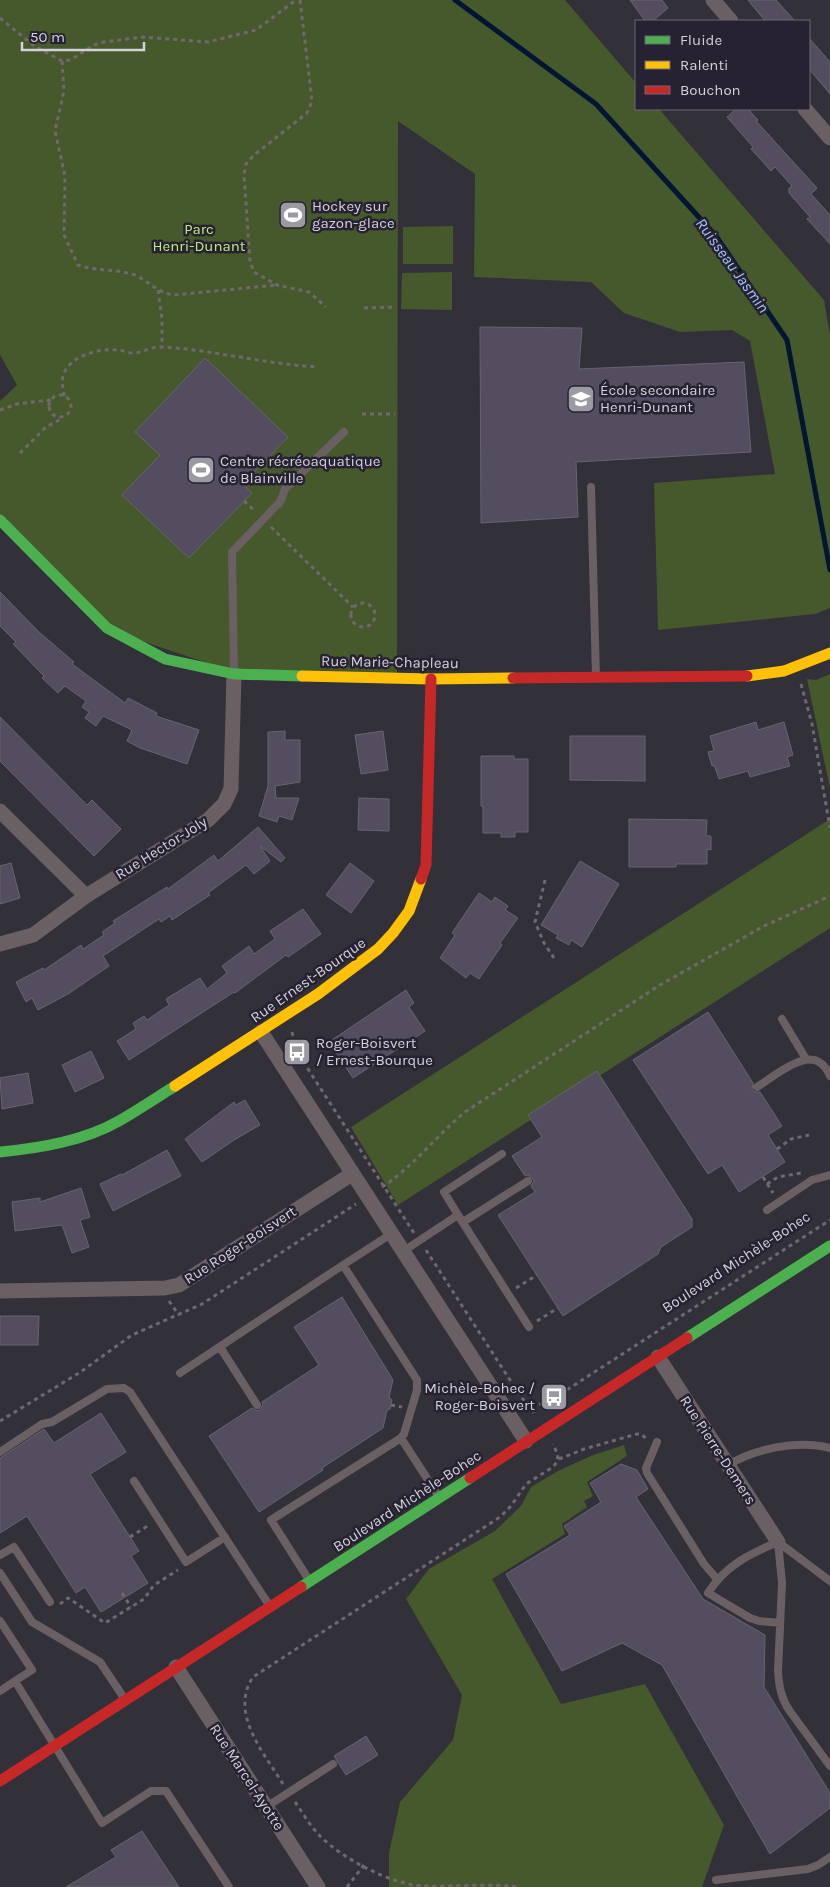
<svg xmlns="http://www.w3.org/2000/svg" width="830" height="1887" font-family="Karla,sans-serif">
<rect width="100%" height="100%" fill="#323038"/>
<!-- green -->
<path fill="#46592c" d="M0,0H565L636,83V109H659L824,300L830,335V608L815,614L658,630L654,483L775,474L750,341L732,330L680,332L624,313L591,282L474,277L475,174L398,121L397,673L234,672L112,631L0,518V401L17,385L0,355Z
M453,226V264H403V227Z
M452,272V310L401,309L402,273Z
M830,674V788L807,679L816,680Z
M830,819V928L398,1205L351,1127Z
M624,1445L627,1456L587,1482L593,1496L584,1501L587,1507L562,1524L565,1534L492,1579L561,1704L645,1684L724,1825L702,1887H389V1853L400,1802L453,1740L462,1695L406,1599L429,1569L495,1531L521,1506L531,1487L558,1471L593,1455Z"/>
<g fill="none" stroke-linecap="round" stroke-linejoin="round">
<!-- stream -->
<path stroke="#041533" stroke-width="5" d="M455,0L596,104L716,236L787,340L830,570"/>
</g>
<!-- building -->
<path fill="#534d5f" stroke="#67656c" d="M630,0H662L668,8L653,21H645Z
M748,0H776L795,21H765Z
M809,38L830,62V94L809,69Z
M736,109H748L758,120L756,121L817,188L811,194L830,215V244L807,219L810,217L789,193V188L792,186L775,167L771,171L751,149L753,147L727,117Z
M480,327L582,328L579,369L744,362L751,452L576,462L578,517L481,523Z
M205,358L288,437L243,484L252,493L189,558L122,495L160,455L135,432Z
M0,592L39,632L74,662L72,664L125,703L128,698L157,713L156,716L199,730L187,764L140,748L127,741L132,730L103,716L96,726L85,718L89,712L82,707L86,701L65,686L58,693L42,678L44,676L13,644L16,642L0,626Z
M0,717L87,805L92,800L121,829L94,856L0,761Z
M756,722L758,730L784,722L793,755L787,757L790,766L750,777L748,771L719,779L714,765L712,766L708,752L714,751L710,736Z
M285,731V740H300V782L275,786L276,798H299L292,820L279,816L277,822L259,816L268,786V732Z
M383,731L388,770L361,774L355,735Z
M570,736H645V781L570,780Z
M481,756H514V759H528V832H515V837H501V833H483V806H481Z
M359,798L389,799V831L358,830Z
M629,819L707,820L706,836H711V850L707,849V864H676V867H629Z
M258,827L285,858L281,862L260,846L270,861L254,874L246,865L208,893L210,895L172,920L170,916L161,922L159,919L103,956L109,966L68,994L38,1010L32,998L26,1002L16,982L43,968L44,970L81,945L83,949L104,935L102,932L115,923L113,921L167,887L168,889L214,855L218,861Z
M580,861L619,884L582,947L571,940L569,945L556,938L558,935L541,925Z
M11,863L20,898L0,904V866Z
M350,863L374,881L351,913L326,895Z
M479,893L492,902L495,897L508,906L505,910L518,918L500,943L502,945L479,979L470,973L466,978L440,958L455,935L452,933Z
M303,909L321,934L288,957L286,955L235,993L234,992L129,1060L117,1041L136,1029L133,1023L144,1016L147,1020L169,1005L166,999L200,978L207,989L227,973L222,966L249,946L254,954L275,939L270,931Z
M406,990L414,1003L409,1007L425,1031L353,1078L329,1042Z
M708,1012L753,1083L752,1090L755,1092H760L782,1126L768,1135L785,1162L739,1192L722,1165L708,1174L633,1060Z
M91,1051L104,1078L75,1092L62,1065Z
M597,1071L692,1219V1227L661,1247L658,1254L563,1316L498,1215L535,1192L531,1186L534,1181L532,1178L528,1175L525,1176L512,1156L542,1137L528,1115Z
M28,1073L33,1103L2,1109L0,1078Z
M245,1100L260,1125L234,1140L202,1162L185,1139L234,1102L236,1105Z
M167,1150L181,1176L113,1211L100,1184L121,1174L122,1175Z
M81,1188L90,1217L80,1220L89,1247L72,1253L62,1225L15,1231L12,1202L40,1198V1202Z
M342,1297L393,1380L389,1397L392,1400L390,1409L387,1410L383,1428L322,1468L323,1470L259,1512L209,1436L252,1408L257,1411L260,1409L263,1405L262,1402L319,1365L294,1327Z
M0,1316H39L38,1345H0Z
M101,1413L126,1452L90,1474L139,1551L131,1556L148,1583L101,1612L85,1587L76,1593L27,1516L0,1533V1458L44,1429L54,1443Z
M621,1464L637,1470L648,1489L636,1497L703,1599L765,1635L764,1687L830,1793V1808L770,1854L662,1665L622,1643L562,1671L506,1574L570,1535L564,1526L601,1502L590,1483Z
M366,1736L378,1755L346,1775L334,1756Z
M142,1831L179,1887H66L116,1857L111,1850Z"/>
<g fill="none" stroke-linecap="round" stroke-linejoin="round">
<!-- path -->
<path stroke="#70686d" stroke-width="3" stroke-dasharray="4 4" stroke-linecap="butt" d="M300,0L312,101L307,113L253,156L246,164L244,174L250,262L254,272L277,285L309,292L326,307
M0,18L33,45L62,61L70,60L94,45L104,42L143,37L208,42L256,30L296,0
M62,61L64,91L55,131L65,176L64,235L78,265C95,271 114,269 132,274C147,279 157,293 174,295L277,285
M158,290L162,319V347
M364,308L393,307
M49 406a11 11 0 1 1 22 0a11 11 0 1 1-22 0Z
M64,396C63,388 61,380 64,373C72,355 100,348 118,350C123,350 128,353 133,353C143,353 151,346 162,347C214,350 265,364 317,367
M0,410L17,404L50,400L52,398
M362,414H395
M20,453L46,427L61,419
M244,501L256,512
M271,527L353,607
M351 615a12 12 0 1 1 24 0a12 12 0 1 1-24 0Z
M801,684L812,724L830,828
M545,880L535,922L544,943L556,961
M292,1032L297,1052L414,1233
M777,1149L791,1139L809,1135
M763,1177L773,1193
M767,1184L778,1177L801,1173
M382,1187C414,1166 436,1136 465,1112L660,985L764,926L830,896
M426,1250L519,1394C525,1403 530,1404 535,1415
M516,1288L537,1275
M169,1301L179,1315
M537,1321L558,1308
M391,1405L402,1407
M531,1405L543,1404L548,1402L830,1220
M0,1421L79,1373L132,1335L202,1304L356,1204
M559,1459L584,1449L637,1434H641L647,1439
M130,1537L149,1525
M122,1593L131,1607
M60,1604L68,1598L105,1623L144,1599L154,1585L178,1570
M283,1784C264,1753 229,1713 253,1677L500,1517L511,1506L526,1484L553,1467L557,1462L558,1455L553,1444
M295,1802C303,1813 310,1826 320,1836C343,1859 390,1884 423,1886C455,1887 487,1883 519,1887
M347,1887L364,1865"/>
<!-- lane -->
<path stroke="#6a5f63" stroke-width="8" d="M591,487L596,677
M234,672L232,552L280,502L285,489L344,432
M782,1019L806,1059
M757,1087C778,1074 815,1039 830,1076
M767,1210L812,1180L830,1175
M458,1215L444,1192L502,1154
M463,1222L528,1181
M402,1252L458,1215L529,1327
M220,1347L257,1405
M180,1373L343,1265
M401,1438L439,1497
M657,1442L646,1468L647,1473L704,1564L717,1579
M0,1452L42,1424L52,1422L107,1389L124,1388L130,1392L269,1605
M728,1465C756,1448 798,1440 830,1448
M134,1481L186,1562L225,1537
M778,1542L782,1583L778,1671C779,1686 781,1698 789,1710L830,1766
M778,1542C749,1554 725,1566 708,1593L750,1618L759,1621L780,1623
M778,1542L830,1581
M0,1555L14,1547L50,1602
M0,1573L32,1622L100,1662L124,1698
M309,1580L271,1520L401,1438L404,1434L417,1390V1380L343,1265L391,1234
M0,1621L32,1670L15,1681
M0,1691L15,1681L102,1823L151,1791H166L229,1887
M266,1807L333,1764
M716,1880L808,1869L818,1865L830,1857"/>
<!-- street -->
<path stroke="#6a5f63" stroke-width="15" d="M713,0L731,21
M805,109L830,138
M0,811L86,896
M0,944L33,935L86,896L208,820L224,804L231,789L234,674
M261,1032L526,1441
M0,1291L165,1288L179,1285L352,1174
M658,1357L778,1542
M176,1667L318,1887"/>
<!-- fast -->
<path stroke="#4caf50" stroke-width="11" d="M0,520L107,628L165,659L234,674L302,676
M0,1152C40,1148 84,1141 119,1121C138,1110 156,1098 175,1086
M687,1338L830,1246
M301,1587L470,1478"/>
<!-- slow -->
<path stroke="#ffc107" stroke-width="11" d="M302,676L431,679L513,678
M747,676L784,671L830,653
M175,1086L318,994L378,949L393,933L409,911L421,879"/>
<!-- jam -->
<path stroke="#c62828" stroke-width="11" d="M513,678L747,676
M421,879L426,865L431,679
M470,1478L687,1338
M0,1781L301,1587"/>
</g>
<!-- icons -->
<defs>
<g id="stadium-square" transform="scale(1.4375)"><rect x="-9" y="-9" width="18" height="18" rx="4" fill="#9b99a2" stroke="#272231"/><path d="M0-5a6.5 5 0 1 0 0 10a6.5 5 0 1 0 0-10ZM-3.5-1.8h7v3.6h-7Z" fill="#fff"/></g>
<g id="school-square" transform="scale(1.4375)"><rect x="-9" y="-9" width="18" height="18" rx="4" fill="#9b99a2" stroke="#272231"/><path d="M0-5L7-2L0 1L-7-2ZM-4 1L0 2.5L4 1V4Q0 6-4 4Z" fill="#fff"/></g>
<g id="bus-square" transform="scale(1.4375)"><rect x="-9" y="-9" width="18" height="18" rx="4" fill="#9b99a2" stroke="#272231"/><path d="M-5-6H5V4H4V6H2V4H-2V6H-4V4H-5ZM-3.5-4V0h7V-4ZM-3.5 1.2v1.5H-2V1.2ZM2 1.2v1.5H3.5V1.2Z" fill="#fff"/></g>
</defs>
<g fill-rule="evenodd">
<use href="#stadium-square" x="293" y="215"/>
<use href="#school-square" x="581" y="399"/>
<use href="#stadium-square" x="201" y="470"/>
<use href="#bus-square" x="297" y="1052"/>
<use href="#bus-square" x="554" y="1397"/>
</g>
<g text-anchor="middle" stroke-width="5" stroke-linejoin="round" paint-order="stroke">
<!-- poi labels -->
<g font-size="15" fill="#d3d1db" stroke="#272231" text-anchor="start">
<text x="312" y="211">Hockey sur<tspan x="312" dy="17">gazon-glace</tspan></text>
<text x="600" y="395">École secondaire<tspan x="600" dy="17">Henri-Dunant</tspan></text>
<text x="220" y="466">Centre récréoaquatique<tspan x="220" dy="17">de Blainville</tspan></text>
<text x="316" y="1048">Roger-Boisvert<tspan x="316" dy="17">/ Ernest-Bourque</tspan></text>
<text x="535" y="1393" text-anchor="end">Michèle-Bohec /<tspan x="535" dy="17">Roger-Boisvert</tspan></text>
</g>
<!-- park labels -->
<g font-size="15" fill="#beed7e" stroke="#272231">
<text x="199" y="234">Parc<tspan x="199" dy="17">Henri-Dunant</tspan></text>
</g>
<!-- street labels -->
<g font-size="15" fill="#d3d1db" stroke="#272231">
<text transform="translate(390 662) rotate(1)" y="5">Rue Marie-Chapleau</text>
<text transform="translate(161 848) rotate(-32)" y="5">Rue Hector-Joly</text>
<text transform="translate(308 980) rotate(-35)" y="5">Rue Ernest-Bourque</text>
<text transform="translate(240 1245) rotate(-33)" y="5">Rue Roger-Boisvert</text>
<text transform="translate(736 1262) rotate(-33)" y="5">Boulevard Michèle-Bohec</text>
<text transform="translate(718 1450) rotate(57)" y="5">Rue Pierre-Demers</text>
<text transform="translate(407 1501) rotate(-33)" y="5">Boulevard Michèle-Bohec</text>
<text transform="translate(247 1777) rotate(57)" y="5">Rue Marcel-Ayotte</text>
</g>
<!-- water labels -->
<g font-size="16" font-style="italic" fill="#9ec4fc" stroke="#272231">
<text transform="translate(733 265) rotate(54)" y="6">Ruisseau Jasmin</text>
</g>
</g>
<!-- legend -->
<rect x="635" y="20" width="175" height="90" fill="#272231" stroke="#6c6875"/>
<rect x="645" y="36" width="25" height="8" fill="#4caf50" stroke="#6c6875"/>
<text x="680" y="45" font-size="15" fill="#d3d1db">Fluide</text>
<rect x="645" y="61" width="25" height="8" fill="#ffc107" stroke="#6c6875"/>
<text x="680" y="70" font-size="15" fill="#d3d1db">Ralenti</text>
<rect x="645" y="86" width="25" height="8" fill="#c62828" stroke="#6c6875"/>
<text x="680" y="95" font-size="15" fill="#d3d1db">Bouchon</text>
<!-- scale -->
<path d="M22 42v8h122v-8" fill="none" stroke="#d3d1db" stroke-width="2.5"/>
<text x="30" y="42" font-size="15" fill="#d3d1db" stroke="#272231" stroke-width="4" paint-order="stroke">50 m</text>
</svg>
